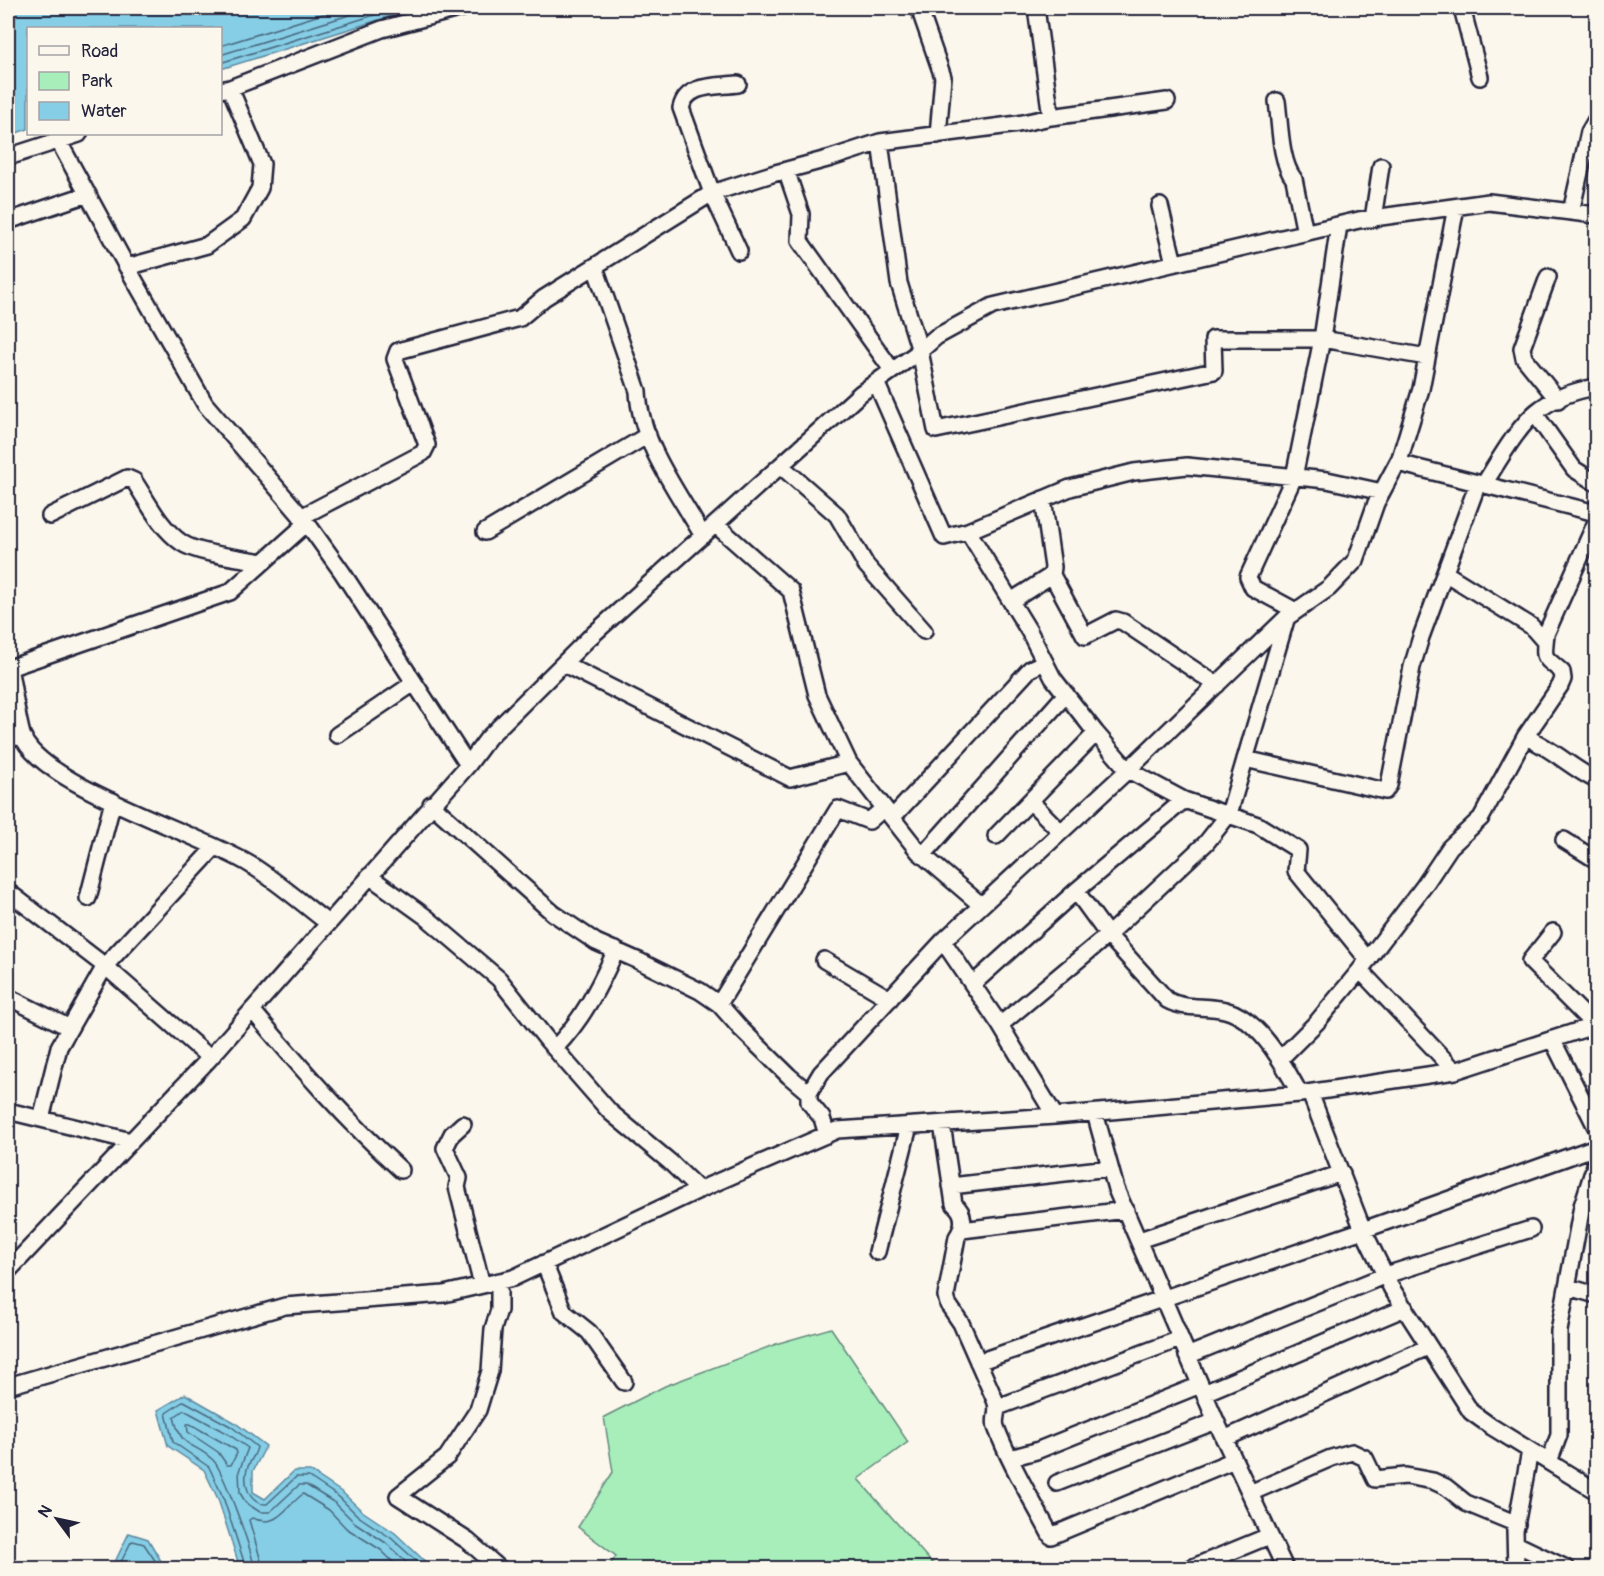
<svg xmlns="http://www.w3.org/2000/svg" width="1604" height="1576" font-family="Pangolin,sans-serif">
<rect width="100%" height="100%" fill="#fbf7ec"/>
<filter id="ink" filterUnits="userSpaceOnUse"><feTurbulence type="fractalNoise" baseFrequency=".0167" numOctaves="2"/><feDisplacementMap in="SourceGraphic" scale="12" xChannelSelector="R" yChannelSelector="G"/><feConvolveMatrix kernelMatrix="1 2 1 2 8 2 1 2 1" color-interpolation-filters="sRGB"/></filter>
<g filter="url(#ink)">
<!-- green -->
<path fill="#a7eebb" stroke="#64887b" stroke-width="1.5" d="M831,1328L908,1442L858,1479L932,1563L941,1568H608L616,1556L578,1527L613,1472L604,1417L665,1386L779,1343Z"/>
<!-- water -->
<path fill="#85cee5" stroke="#5d89a1" stroke-width="1.5" d="M8,8H417L221,69L220,28H28V129L8,136Z
M185,1394L234,1422L266,1446L253,1471V1492L265,1499L294,1471H310L343,1493L362,1511L395,1533L430,1566V1568H240L218,1499L204,1470L168,1446L158,1410Z
M129,1533L148,1539L161,1561L169,1568H112Z"/>
<g fill="none" stroke-linecap="round" stroke-linejoin="round">
<!-- shore -->
<path stroke="#4a677f" stroke-width="1.5" d="M220,46L342,8
M220,55L372,8
M220,63L397,8
M187,1424H190L236,1450L237,1453L231,1465H227L218,1452L188,1432Z
M118,1568L131,1542L133,1541L144,1544L160,1568
M246,1568L223,1497L209,1467L173,1442L166,1413L184,1401L232,1427L257,1447C256,1454 250,1461 247,1469C243,1484 249,1505 267,1504L296,1477H309L339,1497L358,1516L391,1538L424,1568
M254,1568C253,1553 223,1470 213,1460C192,1440 182,1451 174,1417L184,1410L228,1434L248,1448L239,1471L240,1493L246,1503L260,1512H270L299,1485H306L335,1503L354,1522L386,1543L412,1568
M263,1568L249,1520L252,1518C278,1529 285,1507 303,1494L329,1510L346,1528L381,1550L399,1568"/>
<!-- street casing -->
<g stroke="#22223b" stroke-width="20">
<path id="street" d="M919,8L943,77L938,135
M1036,8L1051,117
M1462,8L1480,77
M738,84C715,87 687,83 681,108L712,193L739,251
M220,90L230,88L382,29L462,8
M1277,101C1280,123 1280,162 1294,179L1305,233
M58,140L127,267L205,404L307,523L342,572L468,765
M880,142L899,283L920,351L936,430L1214,371L1213,339H1322L1294,477L1248,577L1253,588L1296,611
M8,157L79,134
M786,170L801,214L800,241L892,370
M1160,206L1174,263
M1571,212L1589,132L1596,120
M1373,219L1381,166
M8,221L88,194
M1339,225L1322,339L1427,357
M127,267L207,245L243,219L260,188L262,164L230,88
M595,267L638,391C640,443 678,492 703,536
M1548,277L1522,348L1524,358L1558,400
M876,382L944,537L968,531L1070,488L1134,472L1187,466L1327,480L1382,492
M1535,414L1574,469L1596,483
M1398,463L1596,513
M781,466L837,515L866,565L924,631
M1484,484C1498,462 1519,424 1540,409C1556,397 1578,390 1596,387
M1043,499L1053,567L1052,575L1085,636L1116,620L1123,622L1217,685
M50,516L127,478L134,481C148,502 160,528 182,543C198,554 242,558 263,562
M301,517L423,453L427,445L395,359L398,351L520,318L544,298L712,193L772,174L831,158L880,142L1018,124L1051,117L1167,101
M307,523L230,592L9,668C13,684 18,727 24,740C51,789 199,833 251,865C278,882 303,904 328,923
M716,525L791,591L817,695L849,763
M968,531L1029,631L1053,678L1096,733L1128,770L1184,800L1258,825L1298,850L1296,871L1368,960
M485,532L648,435
M1445,573L1531,626L1545,642
M1011,601L1052,575
M564,664L790,778L849,763L919,852L981,905
M337,735L414,683
M8,736L24,738
M1525,737C1551,747 1571,768 1596,780
M1245,759L1385,791L1389,785L1412,667L1421,637L1478,483
M1030,801L1061,832
M431,804L553,913L596,942L639,961L700,991L719,1004L741,1029L789,1076L809,1093
M892,818L1030,669L1045,662
M996,836L1096,733
M1564,840L1596,860
M923,855L1066,694
M369,876L426,917L499,979L548,1041L610,1112L670,1162L699,1190
M1076,891L1108,935L1206,843L1229,814L1286,620
M8,893L11,894L105,966L215,847
M88,898L113,801
M1553,932L1530,961L1595,1026
M943,941L1000,1025L1055,1116
M824,960L890,999
M1360,970L1455,1071
M973,984L1076,891L1184,800
M8,997L70,1028
M719,1004L838,809L869,821L884,808
M252,1010C299,1066 347,1121 401,1170
M1000,1025L1108,935L1167,1000C1185,1010 1206,1005 1225,1010C1260,1019 1284,1065 1300,1094
M1552,1039L1596,1127
M555,1048C583,1019 599,987 616,950
M1281,1058L1317,1022L1360,970L1424,886L1450,847L1481,818L1525,737L1560,686L1563,679L1562,672C1543,655 1543,661 1546,634L1596,522
M1310,1093L1363,1230L1392,1289L1471,1412L1492,1427L1596,1491
M8,1111L131,1141
M1095,1113L1116,1189L1216,1421L1285,1568
M41,1119L59,1047L105,966L210,1058
M463,1124L452,1134L445,1148L459,1178L457,1187L482,1285
M942,1124L954,1204C965,1213 965,1225 957,1237L946,1296L948,1304L961,1323L995,1400C1000,1411 993,1418 996,1427C1010,1465 1033,1501 1051,1536L1234,1460
M827,1135L822,1118L809,1102V1093L821,1073L943,941L1128,770L1286,618L1329,588L1356,560L1376,503L1400,458L1421,389L1456,207
M951,1186L1109,1168
M962,1230L1126,1210
M1139,1240L1342,1173
M877,1252L909,1126
M544,1263L564,1312L589,1332L624,1382
M8,1271L210,1058L468,765L488,738L588,639L861,393L920,351L936,337L993,306L1359,220L1489,202L1596,215
M499,1281V1310L493,1329L490,1371L478,1410L447,1457L398,1496L468,1541L499,1568
M1568,1287L1596,1295
M1187,1356L1386,1275L1531,1229
M978,1362L1363,1230L1596,1147
M8,1386L285,1306L444,1294L513,1278L699,1190L837,1130L1055,1116L1300,1094L1455,1071L1596,1025
M1204,1393L1405,1308
M998,1407L1180,1339
M1224,1439L1428,1347
M1010,1458L1036,1451L1200,1385
M1549,1462L1559,1435V1331L1582,1206L1596,1162
M1057,1483L1216,1421
M1250,1493L1331,1458L1352,1452L1365,1458L1375,1479L1406,1476L1433,1481L1446,1487L1466,1503L1517,1524
M1516,1544L1566,1568
M1191,1568L1269,1536
M1516,1568L1515,1531L1530,1451"/>
</g>
<!-- street -->
<use href="#street" stroke="#fbf7ec" stroke-width="15"/>
</g>
</g>
<!-- margin -->
<rect width="1604" height="1576" fill="none" stroke="#fbf7ec" stroke-width="30"/>
<rect x="15" y="15" width="1574" height="1546" fill="none" stroke="#22223b" stroke-width="2" filter="url(#ink)"/>
<!-- legend -->
<rect x="27" y="27" width="195" height="108" fill="#fbf7ec" stroke="#a4a2a5" stroke-width="1.5"/>
<rect x="39" y="46" width="30" height="9" fill="#fbf7ec" stroke="#a4a2a5" stroke-width="1.5"/>
<text x="81" y="57" font-size="18" fill="#22223b">Road</text>
<rect x="39" y="72" width="30" height="18" fill="#a7eebb" stroke="#a4a2a5" stroke-width="1.5"/>
<text x="81" y="87" font-size="18" fill="#22223b">Park</text>
<rect x="39" y="102" width="30" height="18" fill="#85cee5" stroke="#a4a2a5" stroke-width="1.5"/>
<text x="81" y="117" font-size="18" fill="#22223b">Water</text>
<!-- north arrow -->
<g transform="translate(57 1519) rotate(303)" stroke="#fbf7ec" stroke-width="4.5" paint-order="stroke">
<path d="M0-4.5L10 22L0 15L-10 22Z" fill="#22223b"/>
<text y="-9" font-size="16" font-weight="bold" text-anchor="middle" fill="#22223b">N</text>
</g>
</svg>
